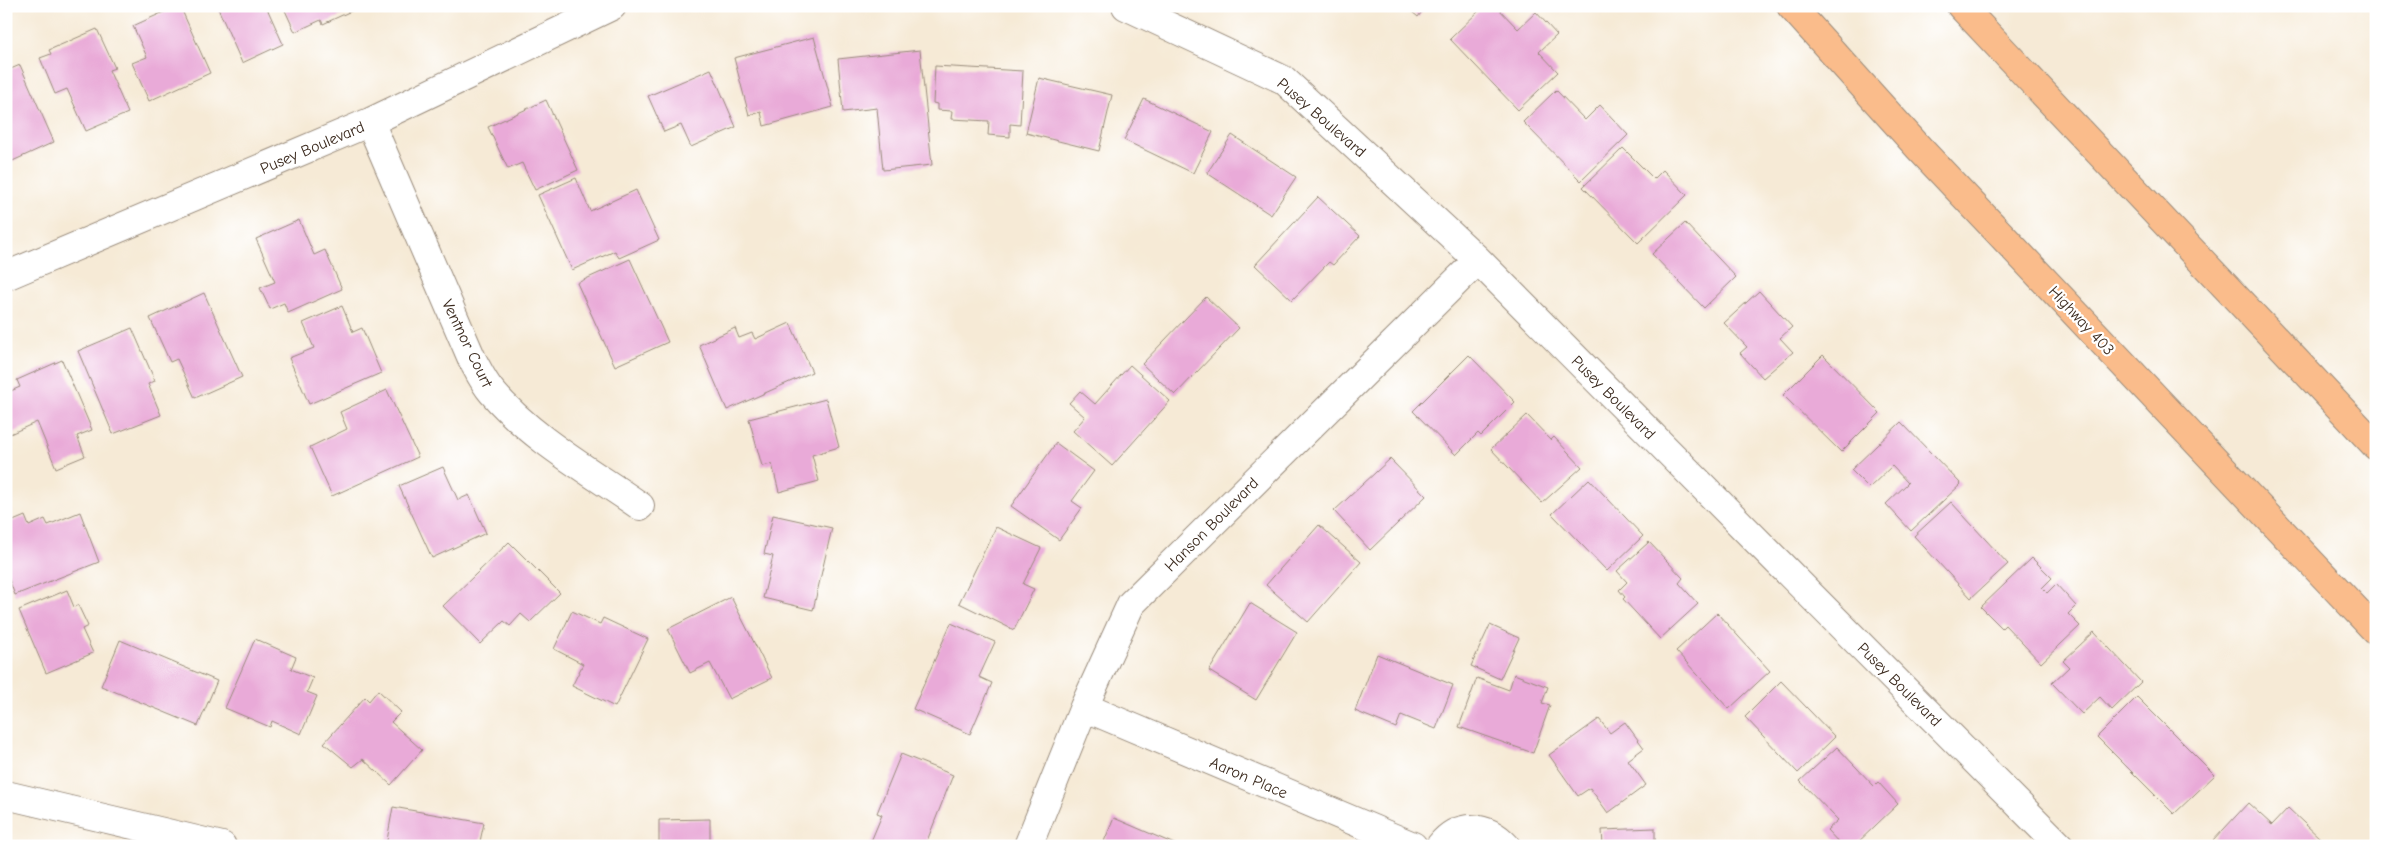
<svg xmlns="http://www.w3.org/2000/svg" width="2382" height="852" font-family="'Comic Neue',sans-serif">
<rect width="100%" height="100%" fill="#fff"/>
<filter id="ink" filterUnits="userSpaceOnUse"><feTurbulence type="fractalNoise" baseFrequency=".02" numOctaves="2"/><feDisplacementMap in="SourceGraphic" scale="10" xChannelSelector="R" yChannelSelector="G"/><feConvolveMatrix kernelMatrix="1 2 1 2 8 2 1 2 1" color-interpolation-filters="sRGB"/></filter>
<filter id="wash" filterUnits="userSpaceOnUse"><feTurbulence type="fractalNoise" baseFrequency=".0096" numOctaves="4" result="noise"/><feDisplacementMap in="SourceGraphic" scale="20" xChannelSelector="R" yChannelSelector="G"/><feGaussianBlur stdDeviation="1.12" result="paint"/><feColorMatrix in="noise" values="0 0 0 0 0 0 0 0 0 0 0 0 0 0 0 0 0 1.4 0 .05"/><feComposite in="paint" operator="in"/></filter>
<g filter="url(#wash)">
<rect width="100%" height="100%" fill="#f6ead6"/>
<g id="blocks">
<!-- building -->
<path fill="#e9aad8" d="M177,6H180L210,73L149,101L132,63L147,57L133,26Z
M217,6H266L283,44L242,63Z
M283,6H362L323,24L321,20L295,32Z
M1405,6H1426L1418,17Z
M1484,6H1496L1518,29L1536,12L1557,35L1539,52L1558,72L1518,110L1450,39Z
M97,29L115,68L109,70L128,113L86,131L67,89L55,94L40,58L51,54L49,50Z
M814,37L833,107L764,126L761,112L749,115L734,58Z
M920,50L932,165L883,170L877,108L843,112L838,59Z
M20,65L54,142L6,164V71Z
M935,66L1023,71L1020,125L1010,124V137L988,135L989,121L951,119L952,111L937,110V104L933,103Z
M711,69L736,127L691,147L681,125L664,132L648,96Z
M1039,78L1112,95L1099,151L1026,133Z
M1556,90L1585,120L1600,105L1628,135L1581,181L1523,122Z
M1144,99L1213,132L1193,173L1124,140Z
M546,100L578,170L535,190L522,163L508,169L488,127Z
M1232,135L1296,177L1271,215L1207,173Z
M1623,148L1654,179L1663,170L1687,195L1638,243L1583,187Z
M576,178L590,211L636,190L659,240L619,258L615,251L572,270L538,195Z
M1318,197L1360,236L1333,265L1329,262L1292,300L1255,265Z
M299,220L314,255L325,250L342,289L288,313L284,303L270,309L260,288L275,282L256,239Z
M1685,223L1736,277L1704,308L1652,254Z
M630,259L668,342L615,366L577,283Z
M1759,291L1792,327L1780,338L1793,352L1763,378L1740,353L1747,347L1724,323Z
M204,293L242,377L195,398L177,359L170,362L150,318Z
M1206,297L1239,328L1175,395L1142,364Z
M342,306L353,332L362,328L381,373L309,404L289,358L314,348L303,323Z
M790,323L812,372L727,410L699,345L735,328L739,338L752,333L755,339Z
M132,328L155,381L148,384L161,415L113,434L78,351Z
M1469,355L1515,402L1481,436L1478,433L1456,455L1413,411Z
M1823,355L1880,413L1841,452L1783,395Z
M62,360L92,430L77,436L85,456L56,468L37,422L10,434L6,425V393L20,387L17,380Z
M1130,365L1170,401L1112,466L1073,431L1085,417L1069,403L1080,391L1095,404Z
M387,390L418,457L332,496L310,447L347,429L340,412Z
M826,399L839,447L812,455L819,481L779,492L772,464L762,466L749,419Z
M1527,415L1551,440L1554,437L1582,467L1542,503L1491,449Z
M1901,422L1961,484L1911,531L1886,504L1908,483L1892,466L1869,488L1851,470Z
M1056,443L1094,471L1072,501L1082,508L1059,540L1011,506Z
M1390,459L1426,496L1370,550L1334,511Z
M443,467L458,500L469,495L486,533L432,558L399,486Z
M1589,479L1643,536L1607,571L1552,514Z
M1951,502L2008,564L1971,598L1914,536Z
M80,512L99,562L15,595L6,572V524L25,516L29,526L45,519L48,525Z
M773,515L832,528L813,610L763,598L773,556L764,554Z
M1319,525L1361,562L1308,622L1266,585Z
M996,527L1041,548L1023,584L1034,589L1014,630L959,603Z
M509,542L560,593L530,622L521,614L510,626L504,621L480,644L443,606Z
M1649,542L1683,578L1679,583L1698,604L1660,639L1623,599L1625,597L1619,590L1627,582L1617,571Z
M2032,558L2052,578L2042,588L2047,593L2056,584L2076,606L2068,614L2080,626L2041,663L2005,625L2002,628L1981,607Z
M67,590L74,607L78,605L88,626L82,629L93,653L46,673L19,610Z
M731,597L772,678L729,699L710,663L690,673L668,629Z
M1250,603L1297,632L1256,700L1209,671Z
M572,611L600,624L603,618L648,639L615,707L572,686L583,664L554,649Z
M1717,613L1770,671L1729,709L1676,651Z
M951,623L995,642L979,677L992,683L970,734L913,709Z
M1490,625L1519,638L1500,679L1471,666Z
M2094,632L2141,682L2112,710L2100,697L2082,714L2052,683L2069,667L2063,661Z
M255,639L296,657L291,669L313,678L307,692L317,696L301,734L272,721L270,727L225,708Z
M120,640L217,681L198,726L101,686Z
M1377,654L1453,685L1436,729L1401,715L1396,728L1355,711Z
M1514,674L1548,687L1542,703L1550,705L1533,753L1459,727L1477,678L1509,690Z
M1781,681L1835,737L1798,773L1745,717Z
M378,690L401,712L391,722L422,750L391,785L363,759L353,767L324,743L365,697L369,701Z
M2137,697L2215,775L2174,814L2097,737Z
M1599,719L1610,733L1625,722L1644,748L1628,760L1646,785L1608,813L1590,788L1578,796L1549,755Z
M1837,747L1874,786L1878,782L1898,804L1854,846H1842L1827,830L1838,820L1800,781Z
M901,754L953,775L925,846H869L882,815L877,813Z
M2248,803L2272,825L2288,808L2321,839L2315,846H2216L2212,842Z
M393,807L484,823L479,846H386Z
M1114,818L1179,846H1102Z
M710,819V846H659V820Z
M1655,828V846H1603L1602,830Z"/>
</g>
</g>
<g filter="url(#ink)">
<use href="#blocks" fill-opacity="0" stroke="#988a7a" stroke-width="1"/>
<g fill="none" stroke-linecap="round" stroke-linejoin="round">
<!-- minor casing -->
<g stroke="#988a7a" stroke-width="30">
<path id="minor" d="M1126,6L1284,80L1478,260L2060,846
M370,122L472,359C478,370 484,383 492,392C532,439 590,471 640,506
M6,276L370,122L612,6
M1084,707L1413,846
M6,795L222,846
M1028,846L1084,707L1131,604L1478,260
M1440,846C1459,822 1487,825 1506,846"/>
</g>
<!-- highway casing -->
<g stroke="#988a7a" stroke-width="30">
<path id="highway" d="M1791,6L1919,148L2376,631
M1961,6L2376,446"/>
</g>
<!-- minor -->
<use href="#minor" stroke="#fff" stroke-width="28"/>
<!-- highway -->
<use href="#highway" stroke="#fabc8b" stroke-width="28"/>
</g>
</g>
<g text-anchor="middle" stroke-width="4.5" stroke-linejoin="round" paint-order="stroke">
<!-- street labels -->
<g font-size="16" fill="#3b2a1e" stroke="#fff">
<text transform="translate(1322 117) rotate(41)" y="6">Pusey Boulevard</text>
<text transform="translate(312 147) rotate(-23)" y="6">Pusey Boulevard</text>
<text transform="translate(2082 320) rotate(47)" y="6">Highway 403</text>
<text transform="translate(468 343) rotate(64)" y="6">Ventnor Court</text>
<text transform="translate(1614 397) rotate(45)" y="6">Pusey Boulevard</text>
<text transform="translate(1211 524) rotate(-45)" y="6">Hanson Boulevard</text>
<text transform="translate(1900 684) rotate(45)" y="6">Pusey Boulevard</text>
<text transform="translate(1249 777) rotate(23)" y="6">Aaron Place</text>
</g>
</g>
<!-- margin -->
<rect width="2382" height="852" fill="none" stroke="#fff" stroke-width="25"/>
</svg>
